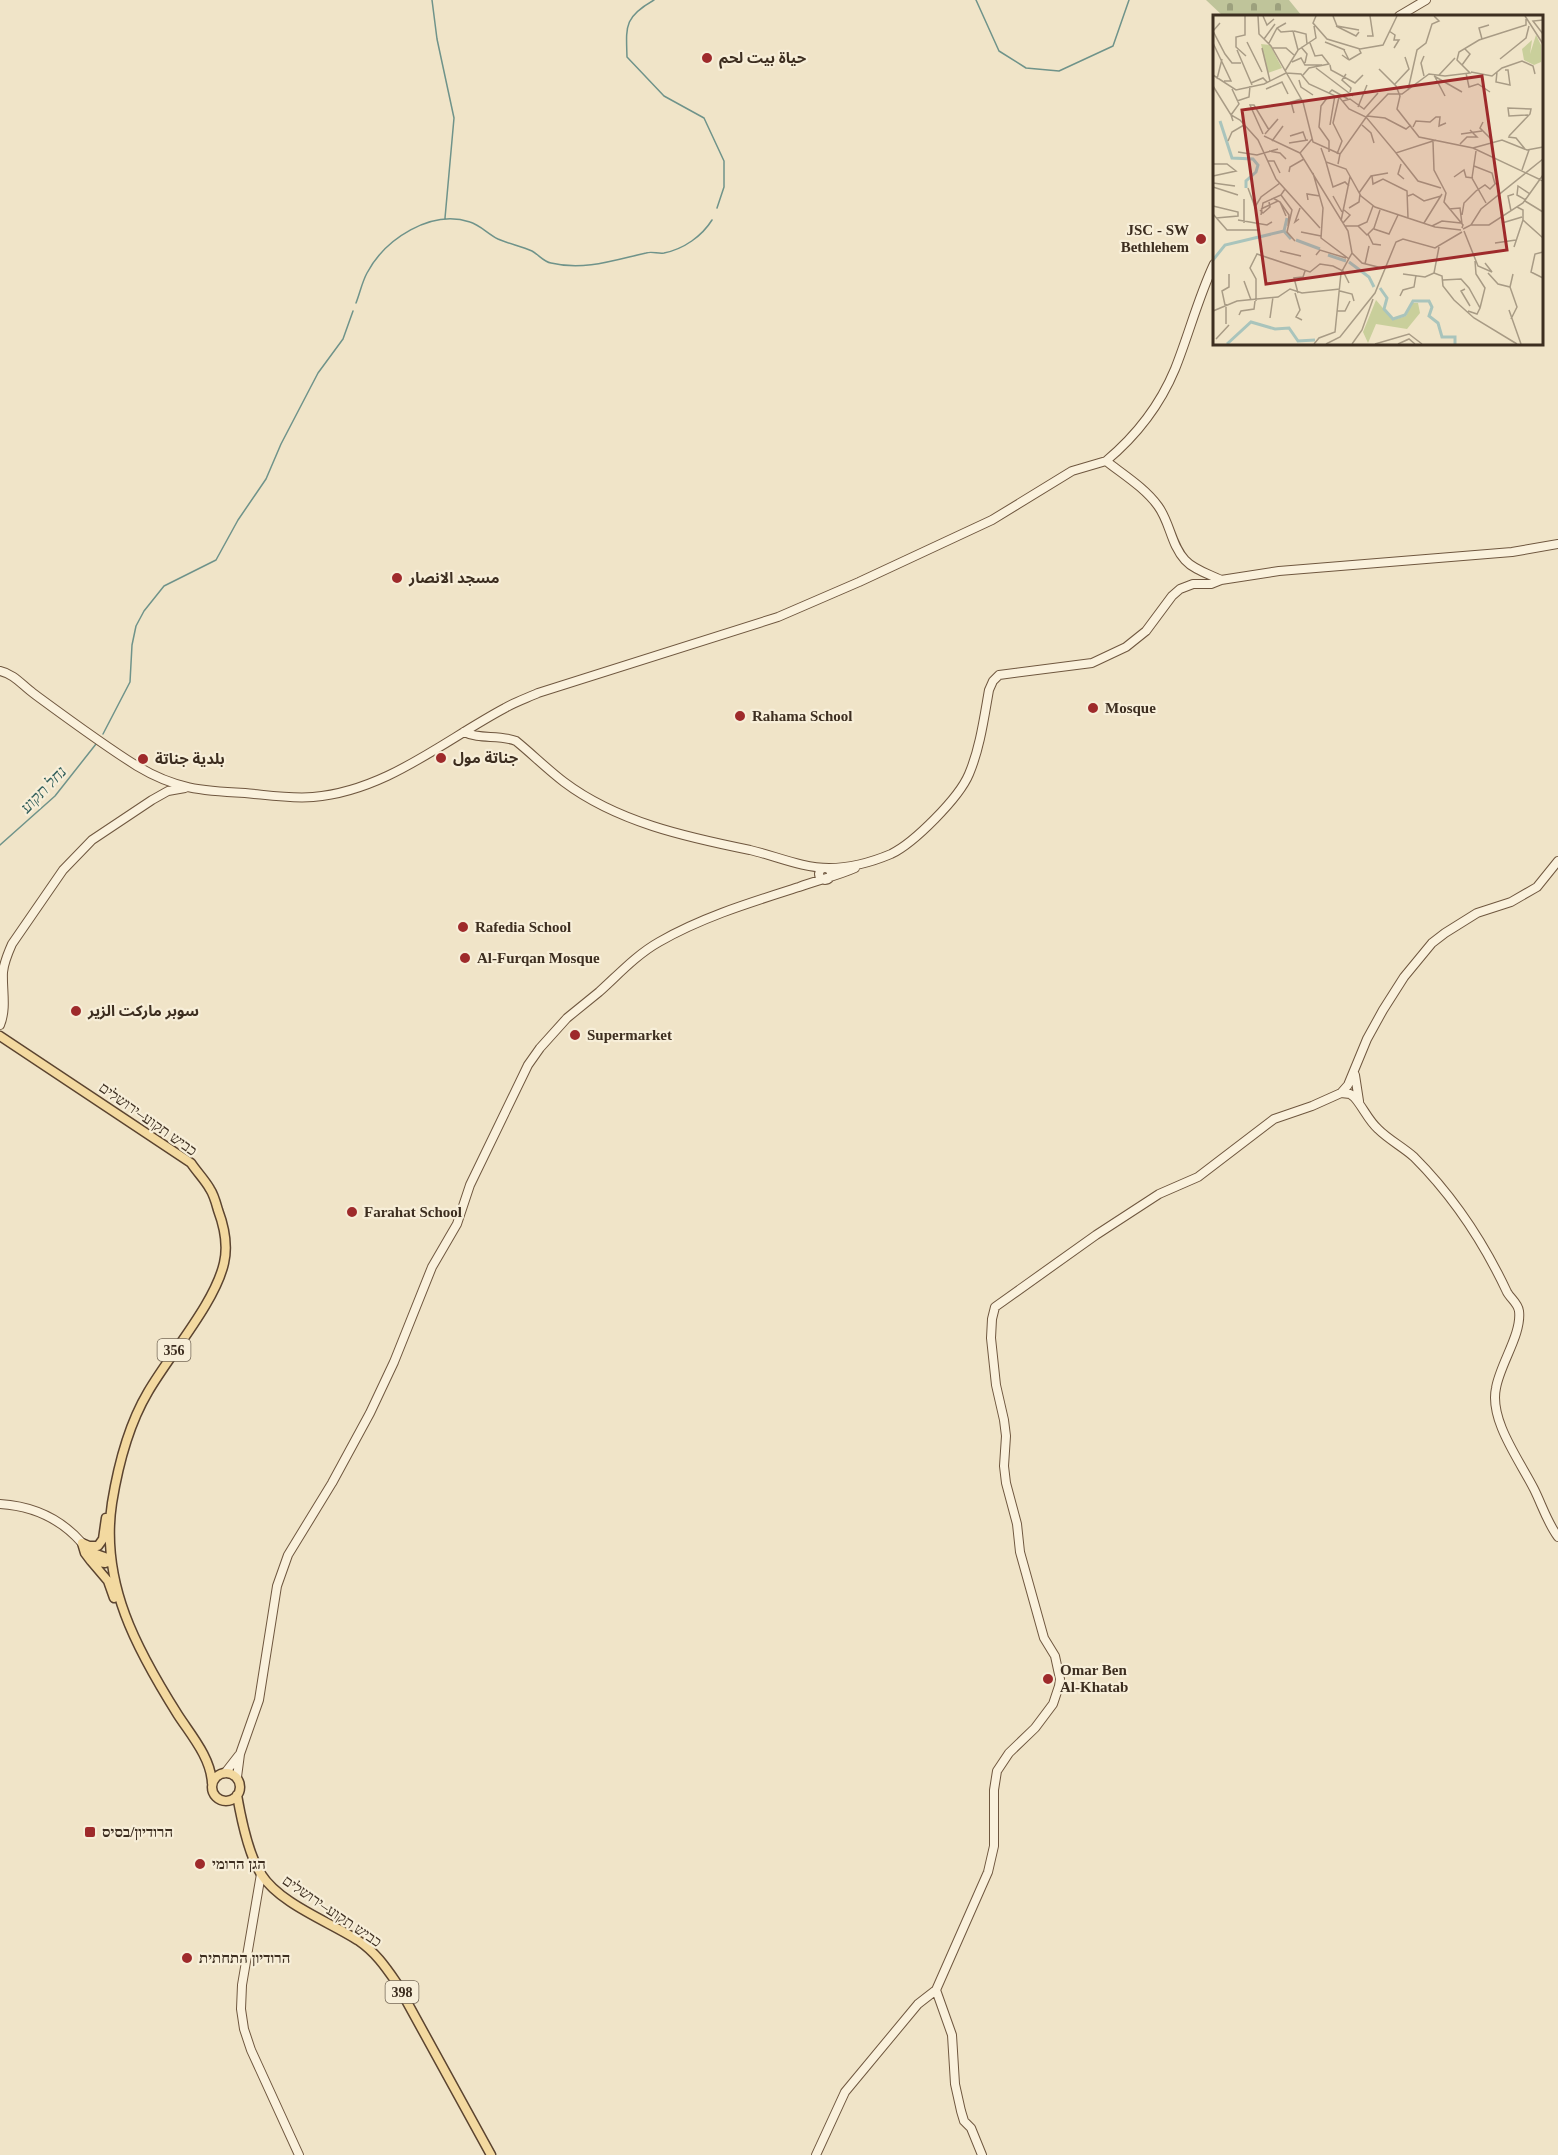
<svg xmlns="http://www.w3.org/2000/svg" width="1558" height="2155" font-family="'Times New Roman','Noto Sans Arabic',Heebo,serif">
<defs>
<pattern id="cemetery-stones" width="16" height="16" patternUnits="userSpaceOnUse" patternTransform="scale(1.5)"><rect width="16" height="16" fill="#bfc49a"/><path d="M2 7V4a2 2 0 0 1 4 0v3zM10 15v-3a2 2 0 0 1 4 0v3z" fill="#9ca07d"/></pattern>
</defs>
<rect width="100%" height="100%" fill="#f0e4c8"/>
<!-- cemetery -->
<path fill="url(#cemetery-stones)" d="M1206,0H1289L1302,16H1223Z"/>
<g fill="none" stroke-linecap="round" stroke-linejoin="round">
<!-- stream -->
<path stroke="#6f938a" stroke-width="1.5" d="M432,0L437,39L454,118L445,218
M654,0C624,17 626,26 627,57L664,96L704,118L724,161V187L717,208
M976,0L999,51L1026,68L1059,71L1113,46L1129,0
M356,303C360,293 362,282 367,273C385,239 431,209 470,222C480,225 488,234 498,239C509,244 521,246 532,251C539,255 544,262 551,263C584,271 615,260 646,253C652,251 658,254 664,253C684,249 702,236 712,220
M103,734L130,682L132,645L136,626L144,611L164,586L216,560L238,520L266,479L281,444L318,373L343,339L353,311
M0,845L55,796L96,744"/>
<!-- secondary casing -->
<g stroke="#6f573f" stroke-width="10">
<path id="secondary" d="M1399,16L1426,0
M1106,461C1136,436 1160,405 1175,369C1189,334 1198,298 1214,264
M0,671C14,674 22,685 33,693C67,718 102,744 137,766C175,789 202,791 245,793C267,795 291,799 313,797C386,791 443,741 505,708C515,702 527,698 538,693L778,617L859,582L992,520L1072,471L1106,461C1124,475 1145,488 1158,506C1170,522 1171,545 1185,560C1194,570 1209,574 1221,580
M464,732C480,740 498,734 516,741C532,754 547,769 564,782C617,822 686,837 750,850C776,856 802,868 829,868C849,868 872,862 891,854C914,843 959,798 969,774C980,748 984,718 989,690L993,681L999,675L1092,663L1126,647L1146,631L1172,596L1180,589L1193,584H1211L1221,580L1279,571L1512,552L1558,544
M819 874a6 6 0 1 1 12 0a6 6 0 1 1-12 0Z
M0,1025C7,1008 2,989 3,972C4,962 8,953 12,944L63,870L92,840L152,800L168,791L185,788
M1355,1075L1359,1101
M1341,1093L1350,1094L1354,1097C1363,1107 1368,1120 1378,1129C1389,1140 1403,1147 1414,1157C1452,1195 1484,1243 1507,1292C1510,1298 1518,1303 1519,1311C1522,1334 1500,1364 1496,1388C1489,1420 1520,1461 1534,1489C1542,1505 1547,1522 1558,1537
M0,1504C32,1506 61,1519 82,1543
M225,1773L239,1755
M237,1777L240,1754L259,1700L277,1586L288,1555L332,1483L370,1413L394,1362L432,1267L457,1224L470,1185L528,1065L540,1048L567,1018L599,992C618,975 636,955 659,942C702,917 752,902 799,887C818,880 837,876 855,868
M261,1874L242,1985L241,2009L244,2029L251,2050L299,2155
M936,1990L952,2035L955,2084L961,2111L964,2121L971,2128L982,2155
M816,2155L845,2092L918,2004L936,1990L988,1872L994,1846V1790L997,1771L1009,1753L1035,1728L1053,1704L1059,1686L1060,1679L1055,1656L1044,1638L1020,1552L1017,1524L1006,1483L1004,1466L1006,1436L1004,1420L996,1385L991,1338L992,1319L995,1307L1096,1235L1159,1194L1198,1177L1274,1119L1312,1106L1341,1093L1348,1085L1367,1039L1383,1010L1404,977L1432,943L1445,933L1477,913L1511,902L1537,887L1558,861"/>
</g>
<!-- primary casing -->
<g stroke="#5b4430" stroke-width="11">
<path id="primary" d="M0,1036L191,1163C197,1172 205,1180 210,1189C214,1195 216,1203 218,1210C224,1226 228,1246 224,1263C215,1303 170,1354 148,1392C129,1424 118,1466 112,1503C100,1583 137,1650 178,1715C191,1735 211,1758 212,1783
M82,1543L89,1546H98L103,1539L106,1518
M82,1543L85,1553L91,1561L105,1563L111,1561
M86,1547C95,1557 103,1554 111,1561
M91,1561L108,1581L114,1598
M212 1787a14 14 0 1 1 28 0a14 14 0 1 1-28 0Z
M237,1795C241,1818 248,1854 261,1874C280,1904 330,1922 359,1941C375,1952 385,1966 396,1982L491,2155"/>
</g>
<!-- secondary -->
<use href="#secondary" stroke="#faf1dc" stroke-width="8"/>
<!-- primary -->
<use href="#primary" stroke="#f3d9a0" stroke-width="8"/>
</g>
<!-- markers -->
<g fill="#9e2a2b" stroke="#f7eed8" stroke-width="2">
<circle cx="707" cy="58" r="6"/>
<circle cx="1201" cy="239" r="6"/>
<circle cx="397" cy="578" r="6"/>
<circle cx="1093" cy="708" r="6"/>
<circle cx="740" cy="716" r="6"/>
<circle cx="441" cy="758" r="6"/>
<circle cx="143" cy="759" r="6"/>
<circle cx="463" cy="927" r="6"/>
<circle cx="465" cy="958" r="6"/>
<circle cx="76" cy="1011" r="6"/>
<circle cx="575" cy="1035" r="6"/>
<circle cx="352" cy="1212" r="6"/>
<circle cx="1048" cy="1679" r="6"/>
<rect x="84" y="1826" width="12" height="12" rx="3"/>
<circle cx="200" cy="1864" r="6"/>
<circle cx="187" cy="1958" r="6"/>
</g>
<g text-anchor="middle" stroke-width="4.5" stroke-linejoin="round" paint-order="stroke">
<!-- shield labels -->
<g fill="#f7eed8" stroke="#756857" stroke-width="1.5">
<rect x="157.5" y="1339" width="33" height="22" rx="4.5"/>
<rect x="385.5" y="1981" width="33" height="22" rx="4.5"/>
</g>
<g font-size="14" font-weight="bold" fill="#3d2e20">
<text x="174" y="1355">356</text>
<text x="402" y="1997">398</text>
</g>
<!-- poi labels -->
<g font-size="15" font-weight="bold" fill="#3d2e20" stroke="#f7eed8" text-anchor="start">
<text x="719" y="63">حياة بيت لحم</text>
<text x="1189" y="235" text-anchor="end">JSC - SW<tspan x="1189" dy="17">Bethlehem</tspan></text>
<text x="409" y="583">مسجد الانصار</text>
<text x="1105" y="713">Mosque</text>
<text x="752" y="721">Rahama School</text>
<text x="453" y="763">جناتة مول</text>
<text x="155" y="764">بلدية جناتة</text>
<text x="475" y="932">Rafedia School</text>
<text x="477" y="963">Al-Furqan Mosque</text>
<text x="88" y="1016">سوبر ماركت الزير</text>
<text x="587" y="1040">Supermarket</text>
<text x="364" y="1217">Farahat School</text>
<text x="1060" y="1675">Omar Ben<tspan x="1060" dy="17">Al-Khatab</tspan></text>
<text x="102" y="1837">הרודיון/בסיס</text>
<text x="212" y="1869">הגן הרומי</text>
<text x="199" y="1963">הרודיון התחתית</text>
</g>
<!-- street labels -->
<g font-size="15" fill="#3d2e20" stroke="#f7eed8">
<text transform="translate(148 1119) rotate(35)" y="5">כביש תקוע–ירושלים</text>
<text transform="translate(332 1911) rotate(34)" y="5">כביש תקוע–ירושלים</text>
</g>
<!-- water labels -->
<g font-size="16" font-style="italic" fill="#2f5d5a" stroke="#f7eed8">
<text transform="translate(43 789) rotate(-46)" y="6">נחל תקוע</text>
</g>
</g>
<!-- overview -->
<g transform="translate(1213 15)">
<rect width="330" height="330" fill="#f0e4c8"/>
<path d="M323,20L328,30V47L321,50L311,45L309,34L319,25L317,39ZM48,29L57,30L69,53L55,58Z" fill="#c9cf9b"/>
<path d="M163,285L180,305L193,301L199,288H205L207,298L194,314L163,309L155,328L150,317Z" fill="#c9cf9b"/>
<path fill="none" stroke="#a9c4bc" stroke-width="3" d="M7,106L19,143L40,144L45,150L43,157L33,166V173M74,203L71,216L78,224M83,225L107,234M115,240L133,246M0,245L12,230L71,216M136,247L156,262L161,272M167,273L174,283L171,294L180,304L192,300L200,286H216L219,292L216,301L225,308L229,322H242V329M14,329L38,307L62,314L76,313L85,326L102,325"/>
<path fill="none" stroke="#a89b85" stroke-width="1.5" d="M32,1V20L23,22V32L33,41M45,1L46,19L58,31L90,87L100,127L127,139M50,1L54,10L61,4M103,1L100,8L114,24L147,34L170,30L184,1M120,1L124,11L146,15M312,1L330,29M330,5L320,6L330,19M7,8L0,16L12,39L19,48H28M123,11L143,21L146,17M64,13L68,17L80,16L85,35M81,16L93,19L94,29M176,16L182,20L181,25H186L181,33M154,21H160L157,1M51,24L62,9M269,24L266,13L276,10M34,27L49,57M112,27L132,35M0,28L18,66H11M56,28L64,13L73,8M88,32L94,39L92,48M49,33L57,66M59,33H73L81,40M24,35L39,70M129,40L136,45L131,35M287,44L313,23L316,11M136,45L148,38L146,34M79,47L88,43L92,50H109M117,50L118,55L142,68L150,60M249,50L257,39L252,34M103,53L140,81M166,54L183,71L187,81L184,94L206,122L260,133L330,166M72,56L85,35L103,23L101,11M258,57L279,61L289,53L309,46L320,51L322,59M284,57L283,67L297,70L295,55H292M253,58L256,72L265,69L277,77M133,59L129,65L138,73L137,77M0,60L23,75L51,69L73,58L88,59L96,69L127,83L136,94L153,102L183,138L223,125M90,60L96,53L116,49L109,40L102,41L97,28M226,60L242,43M211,61L208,48L211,41M221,61L249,77M222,62L232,81M4,64L9,44M86,65L88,72L100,80M38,68L50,63L54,67M182,69L196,54L192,42M0,71L18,100L27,105L45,125L63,164L107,213M19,74L26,89L18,100L20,106M53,74L69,67L75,79M195,75L204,35L213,28L219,9L226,6L221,1M116,78L119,75L135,84M114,83L108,91L106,112L116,126V137M24,86L36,82L37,71M130,86L137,84L151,94L165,78M145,92L154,70M81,98L78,87L88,84M154,101L172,103L193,114L198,110M270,107L267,113L279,125M117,110L122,80M149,110L158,118L161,128M200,112L203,106L217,107L223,102H227L226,111L233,108M50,119L37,90H41L56,115M52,119L65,104M248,119L269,116M51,121L87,138M77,121L90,117L93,125M296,121L317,99L318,94L295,93L296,101L315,100M295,122L303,123L312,134M99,124L87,138L135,216L139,238M15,126L19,117L31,110M59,126L70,111M220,127L221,155L233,178L231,187L250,210L249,213M76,128L95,125M247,129L254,122H264L257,115M108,133L113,147L133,154L148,181L162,192L222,212L248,215M260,133L289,125L314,135L330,132M56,136L67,138L73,144M263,136L259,163L273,188M25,137L44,140L65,134M183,138L205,166L228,173M124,139L129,126L120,108L126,82M55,146H61L67,158M113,147L120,172L132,167L136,171M0,149H14L23,156L0,161M125,149L127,139L154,101L175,79H189L216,59L232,61L257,58L244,45L246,37L266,25L313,10V4M188,149L185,159L191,164M261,151L279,158L282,169M309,155L316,135M76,157L77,152L91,144M100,158L110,193L108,223L136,244M159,161L160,169L170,164L194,176L195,203M241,162L251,155L253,162L260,163M0,168L22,171M0,172L25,180M35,173L42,192L48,182L67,168M146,178L158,161L175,158M68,180L79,195L74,217L82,226M120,181L129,197M195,181L200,179L211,186L228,181M60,183L67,187L73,201M95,185L94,179L107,181M313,185L304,180L305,171L317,179M312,186L330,197M67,187L76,200L75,211M0,191L25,197V201L3,203M304,192L310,195V205L330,223M136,193L146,187L147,179M48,194L65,186M236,194L247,193L249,209M47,195L50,198L57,192L56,187M298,196L295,181L301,179M0,199L14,215H45M48,200L50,188L68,180L72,174M249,200L251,188L263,176L272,170L277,174L283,168M86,204L82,207L87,193M25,205L54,210L59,207M128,206L137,162M31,208V184M130,208L137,200L131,195M211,208L229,179M289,208L309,202M258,210H276L310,188L330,160M132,211H145L154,220L161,213L167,195M145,211L154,207L160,191M219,211L229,206L248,208M161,214L176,219L185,200M250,214L258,210L268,194L330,144M251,216L265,251L279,257L272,248M88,217L108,221M155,219L160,229L168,230M282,228L303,225M226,232L221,258L229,261L230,271L241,285L261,303L304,329M301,232L310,205M67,236L88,241M330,237L322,239L318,257L330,263M139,238L149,248L169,253M103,240L107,235L133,243M262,246L263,259L272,273L267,293M152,249L156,231M275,258L285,269L297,272L300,259M190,259L212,262L221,258M230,265L248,264L256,273L267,293L264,299L255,296M31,266L38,285M297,272L304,292L298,304M252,274L248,276L257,291M127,276L139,279L141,286M82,278L87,295L83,302L89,305M85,278L81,263L90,262L92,256M187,281L190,275L201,272L203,260M43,286V264L37,253L44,239L97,257L107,249L120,251L130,256L136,268M12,290L9,276L16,272V259M296,295L308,329M0,296L24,286L65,282L77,274L89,278L127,274M124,296H132L137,286M26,300L28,296L41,294L42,286M57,303L60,282M13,309V289M3,324L16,310M101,329L106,323L122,317L128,258L139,238M113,329L127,322L162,278L183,227L190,224L222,233L249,217M139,329L149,315L160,284M162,329L196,319L209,329M185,329L196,324L202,329"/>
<path fill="#9e2a2b" fill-opacity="0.15" stroke="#9e2a2b" stroke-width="3" d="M269,61L294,235L53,269L29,95Z"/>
<rect width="330" height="330" fill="none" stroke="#3d2e20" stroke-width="3"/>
</g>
</svg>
